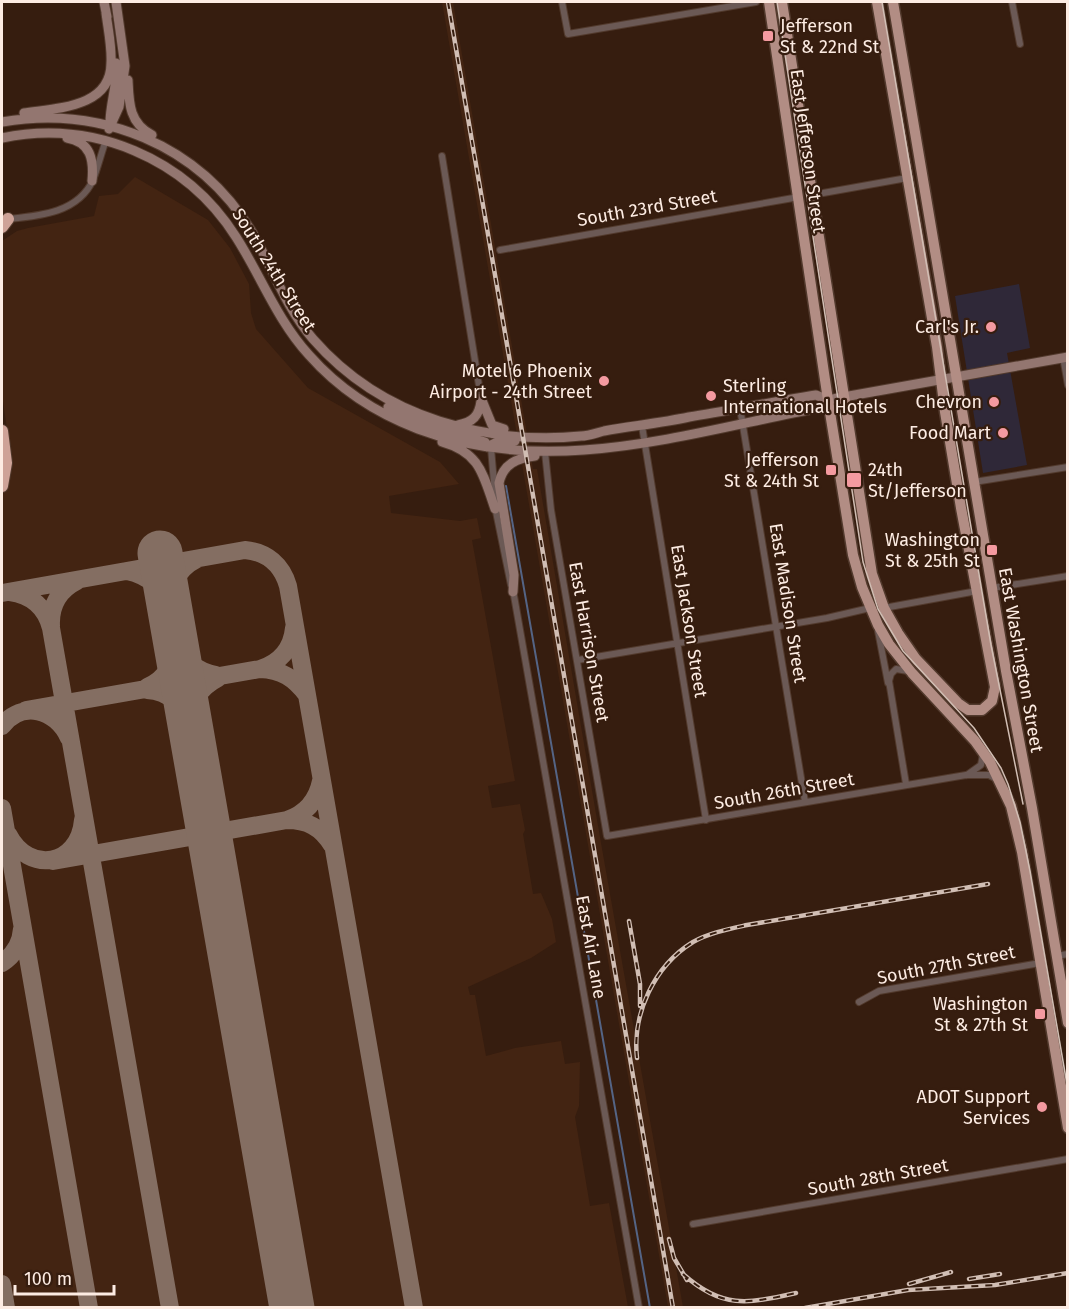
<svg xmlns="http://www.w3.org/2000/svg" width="1069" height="1309" font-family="'Fira Sans',sans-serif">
<rect width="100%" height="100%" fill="#361d0f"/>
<!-- commercial -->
<path fill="#2f2838" d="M1019,284L1030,348L1007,353L1027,465L983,473L955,296Z"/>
<!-- built -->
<path fill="#432412" d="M442,2H453L533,469H537L601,843L683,1307H668Z
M135,177L208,220L230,248L249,284L251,313L256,329L308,388L440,462L459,484L389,496L391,513L460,521L477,518L481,538L472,540L515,781L488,786L492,808L520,804L525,830L523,834L533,894L541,893L552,919L556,942L531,958L468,987L470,995H475L486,1056L515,1048L561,1041L565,1064L580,1062L579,1106L575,1117L590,1206L609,1203L628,1307H2V496L7,485L12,462L2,395V241L17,231L28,228L94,216L99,196L118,194Z"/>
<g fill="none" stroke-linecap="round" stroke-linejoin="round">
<!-- stream -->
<path stroke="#546485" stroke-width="2" d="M506,486L650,1308"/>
<!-- taxiway -->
<path stroke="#846e62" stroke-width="18" d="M127,571C150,576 162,588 169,610
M10,592C32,595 46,608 51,628L170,1308
M2,593L245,550C267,552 282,565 288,586L414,1308
M170,612C169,589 175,570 197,559
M51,626C50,606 59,590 77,581
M175,640C183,660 196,671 216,675
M260,669C282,670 294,678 307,695
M147,687C167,679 175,661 175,640
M147,690C171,691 183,707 190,728
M26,710L260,669C279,663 292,649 294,628
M2,726C22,700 56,709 69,738
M190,726C192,702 197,689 218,678
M2,808L89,1308
M287,820C307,820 321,827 332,845
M8,834C29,875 79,866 83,820
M53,861L287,820C305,814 317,801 321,781
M2,963C14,955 21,943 22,929
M2,1284L6,1308"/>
<!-- runway -->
<path stroke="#846e62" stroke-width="45" d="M160,553L292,1308"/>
<!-- street casing -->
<g stroke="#523a2d" stroke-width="8">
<path id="street" d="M562,2L568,34L756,2
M1012,2L1020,44
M442,156L481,398
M812,195L907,178
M8,219C39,216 78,213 93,180C98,167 101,154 106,140
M500,250L799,197
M1063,357L1068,385
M740,408L805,802
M642,426L706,820
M491,448L494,483L499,509
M545,452L551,510L607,836L966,775H989L996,779
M974,482L1068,467
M495,507L511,585
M992,588L1068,576
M513,590L639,1308
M884,608L977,591
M878,631L888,683
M578,660L827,618L870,608
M967,775L981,765L983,754
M906,784L889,681L891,674L896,669L908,671
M1056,956L1068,954
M859,1002L879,991L1040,963
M693,1224L1068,1159"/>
</g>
<!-- secondary casing -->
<g stroke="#523a2d" stroke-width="11">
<path id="secondary" d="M104,2L107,17
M128,80C129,103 129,123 152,135
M24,113C56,108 111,108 111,63C112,47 108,29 106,13
M2,122C100,105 199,144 252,232C272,267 286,308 313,339C348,379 389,405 439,421C484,435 534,441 581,436C589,436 596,433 604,431C632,426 661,423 689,417C731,410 773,402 816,395L828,400
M110,123C110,103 118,84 116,63
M109,129L119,107L125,66L116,2
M2,138C93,119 186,158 236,237C261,276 277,320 309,355C339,389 376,413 418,429C550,479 687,433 818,408L828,400L838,398L1068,357
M67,138C91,142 94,160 92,181
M481,398L492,425L504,429
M388,407L430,426L485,442
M458,425C473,422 479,416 481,401
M442,442C481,453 483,475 495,509
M487,447L499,441H515
M513,592L514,575L499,483C503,464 517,458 535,456"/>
</g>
<!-- primary casing -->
<g stroke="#523a2d" stroke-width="13">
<path id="primary" d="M769,2L828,400L853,555L862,587L878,625L889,644L912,673L975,741L990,762L1011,806L1022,852L1068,1128
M782,2L872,574L884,608L898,633L916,659L958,703L968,710H982L992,701L995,687L961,508L945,412L937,347L877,2
M893,2L1006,671L1032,808L1068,1023"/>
</g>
<!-- highway casing -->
<g stroke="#523a2d" stroke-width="14">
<path id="highway" d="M2,227L8,219
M2,431L6,463L2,486"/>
</g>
<!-- street -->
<use href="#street" stroke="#6b5955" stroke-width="6"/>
<!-- secondary -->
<use href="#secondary" stroke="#937670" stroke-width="9"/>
<!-- primary -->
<use href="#primary" stroke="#b28d84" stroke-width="10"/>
<!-- highway -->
<use href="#highway" stroke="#cea297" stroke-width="12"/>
<!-- tram -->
<path stroke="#d1beb4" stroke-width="1.5" d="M777,2L863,562L878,609L903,651L974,728L1001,768L1008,784L1020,822L1030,871L1068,1090
M882,2L991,645L1023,804"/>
<!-- rail casing -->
<g stroke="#d1beb4" stroke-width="4.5">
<path id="rail" d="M448,2L673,1308
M629,921L640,984V1006
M637,1058C632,1014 654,966 693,942C709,933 729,929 747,925L988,884
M669,1239L674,1258L687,1280
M683,1274C722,1309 747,1304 796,1293
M969,1279L1000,1274
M909,1284L951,1272
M805,1308L908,1290L995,1285L1068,1273"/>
</g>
<!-- rail -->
<use href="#rail" stroke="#361d0f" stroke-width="2" stroke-dasharray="7" stroke-linecap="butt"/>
</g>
<!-- markers -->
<g fill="#f49aa0" stroke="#361d0f" stroke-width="2">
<rect x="762" y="30" width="12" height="12" rx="3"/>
<circle cx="991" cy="327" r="6"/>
<circle cx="604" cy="381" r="6"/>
<circle cx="711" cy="396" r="6"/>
<circle cx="994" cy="402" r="6"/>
<circle cx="1003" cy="433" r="6"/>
<rect x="825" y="464" width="12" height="12" rx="3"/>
<rect x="846" y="472" width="16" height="16" rx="3"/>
<rect x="986" y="544" width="12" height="12" rx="3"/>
<rect x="1034" y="1008" width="12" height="12" rx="3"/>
<circle cx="1042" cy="1107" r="6"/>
</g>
<g text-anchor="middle" stroke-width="4.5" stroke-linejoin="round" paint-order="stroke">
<!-- poi labels -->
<g font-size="18" fill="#fdece3" stroke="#361d0f" text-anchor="end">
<text x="780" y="32" text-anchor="start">Jefferson<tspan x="780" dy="21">St &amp; 22nd St</tspan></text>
<text x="979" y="333">Carl's Jr.</text>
<text x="592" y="377">Motel 6 Phoenix<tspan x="592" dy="21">Airport - 24th Street</tspan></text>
<text x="723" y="392" text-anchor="start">Sterling<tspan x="723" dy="21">International Hotels</tspan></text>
<text x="982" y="408">Chevron</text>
<text x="991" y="439">Food Mart</text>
<text x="819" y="466">Jefferson<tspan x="819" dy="21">St &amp; 24th St</tspan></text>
<text x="868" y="476" text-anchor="start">24th<tspan x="868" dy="21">St/Jefferson</tspan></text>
<text x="980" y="546">Washington<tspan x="980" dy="21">St &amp; 25th St</tspan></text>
<text x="1028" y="1010">Washington<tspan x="1028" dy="21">St &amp; 27th St</tspan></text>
<text x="1030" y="1103">ADOT Support<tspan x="1030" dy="21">Services</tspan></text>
</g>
<!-- street labels -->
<g font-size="18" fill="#fdece3" stroke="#361d0f">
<text transform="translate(808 151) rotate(82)" y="6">East Jefferson Street</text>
<text transform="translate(647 208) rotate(-10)" y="6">South 23rd Street</text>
<text transform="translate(274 270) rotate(58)" y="6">South 24th Street</text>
<text transform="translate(788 603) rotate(81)" y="6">East Madison Street</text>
<text transform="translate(689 621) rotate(81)" y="6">East Jackson Street</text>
<text transform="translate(589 642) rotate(80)" y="6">East Harrison Street</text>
<text transform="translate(1021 660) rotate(80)" y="6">East Washington Street</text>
<text transform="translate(784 791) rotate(-10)" y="6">South 26th Street</text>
<text transform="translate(591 947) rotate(80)" y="6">East Air Lane</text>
<text transform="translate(946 965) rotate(-11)" y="6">South 27th Street</text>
<text transform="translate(878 1177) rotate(-10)" y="6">South 28th Street</text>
</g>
</g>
<!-- border -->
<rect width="1069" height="1309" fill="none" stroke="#fdece3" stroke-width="6"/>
<!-- scale -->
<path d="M15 1285v9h99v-9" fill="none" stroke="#fdece3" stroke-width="3"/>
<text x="24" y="1285" font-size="18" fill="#fdece3" stroke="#361d0f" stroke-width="4.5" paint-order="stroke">100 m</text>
</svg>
